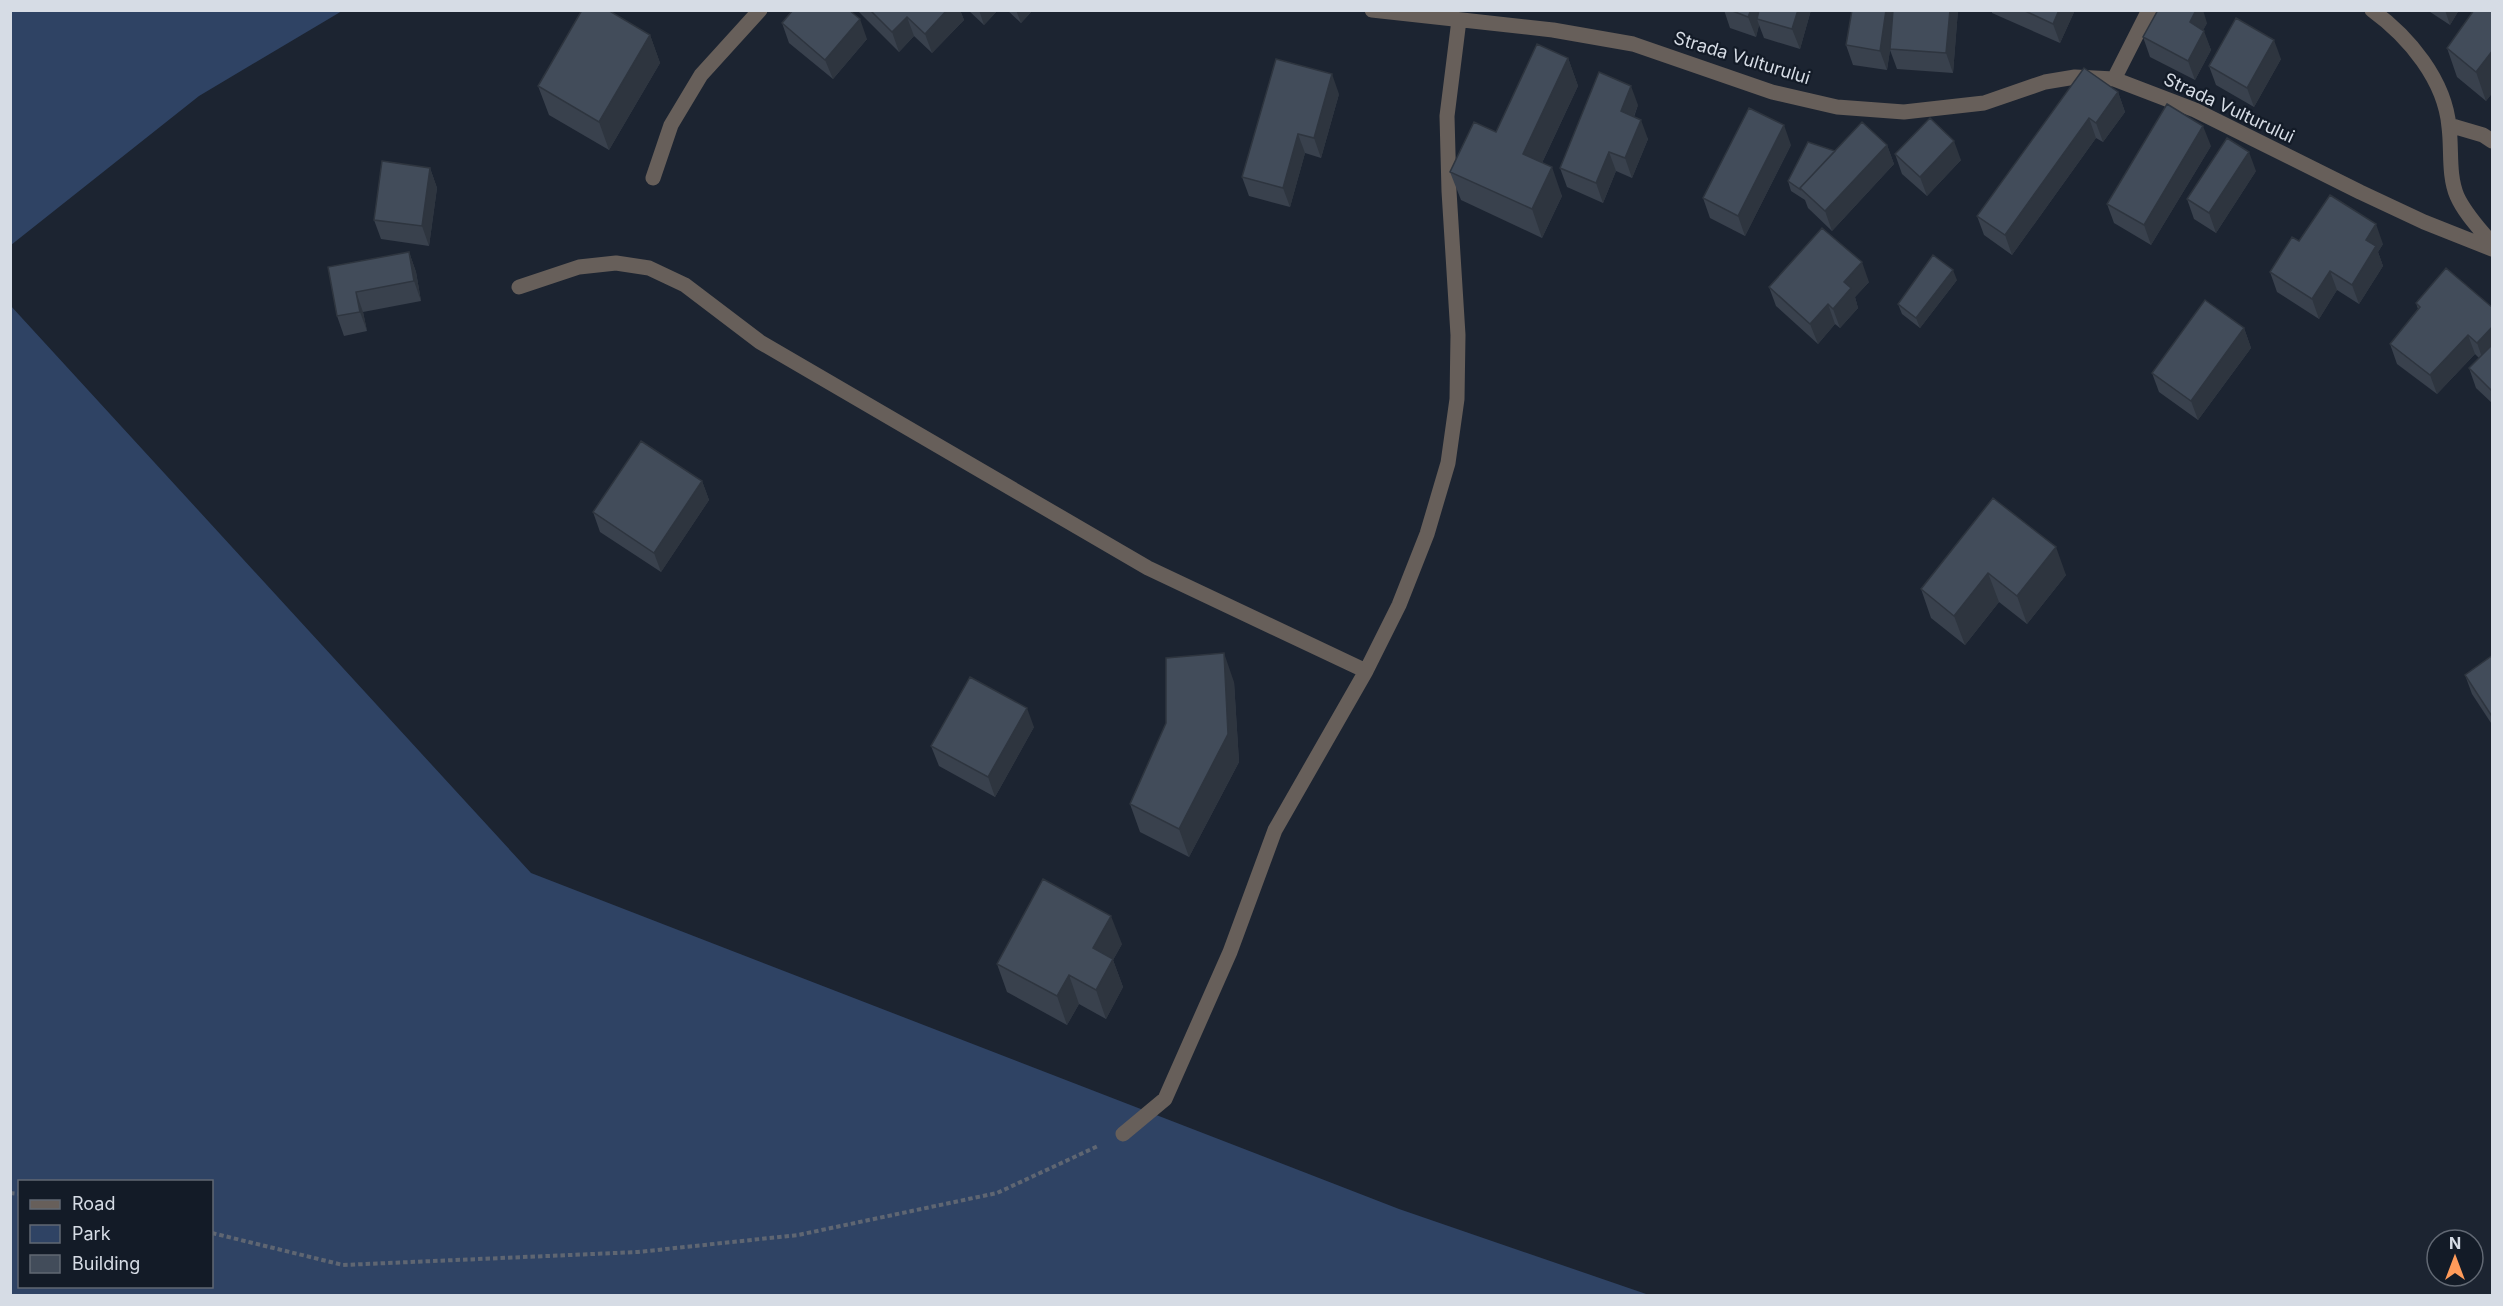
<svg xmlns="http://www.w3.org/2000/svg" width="2503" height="1306" font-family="Inter,sans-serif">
<rect width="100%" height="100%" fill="#1c2431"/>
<!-- green -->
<path fill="#2f4364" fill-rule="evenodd" d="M11,10H342V11L199,96L11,245Z
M10,305L531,873L1399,1209L1649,1295H11ZM20,1182H212V1286H20Z"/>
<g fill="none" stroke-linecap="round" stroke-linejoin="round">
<!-- path -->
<path stroke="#5f6672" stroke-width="4" stroke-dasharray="4.5 3" stroke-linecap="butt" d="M10,1193L20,1194
M212,1233L343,1265L638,1252L798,1235L997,1193L1098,1146"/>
<!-- minor -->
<path stroke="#675f5a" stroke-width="15" d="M1372,10L1553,30L1633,44L1772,92L1837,107L1904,112L1984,103L2045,82L2075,77L2114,79L2195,110L2360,192L2424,222L2492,249
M2372,10C2409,37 2445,80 2449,127C2452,150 2448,174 2457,196C2465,214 2480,229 2492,244
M2114,79L2149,10
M2449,125L2483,135L2492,141
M653,178L671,125L701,75L760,10
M519,287L579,267L616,263L649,268L685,285L760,342L1148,568L1366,671
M1123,1134L1165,1099L1230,952L1275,830L1366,671L1399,605L1427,534L1448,463L1457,399L1458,335L1449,191L1447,116L1459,20"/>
</g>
<!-- wall -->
<path fill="#39414d" d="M857,10H960L964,20L932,53L914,36L899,52Z
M968,10H998L984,25Z
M1007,10H1033L1021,23Z
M1724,10H1811L1800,49L1764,38L1759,25L1756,37L1730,28Z
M1852,10H1958L1953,73L1897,69L1890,50L1887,70L1853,65L1846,45Z
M1992,10H2075L2060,43L1992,13Z
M2427,10H2459L2450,25Z
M2493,10V92L2486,101L2457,77L2447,48Z
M782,23L867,39L833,79L789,43Z
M2207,23L2203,30L2211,50L2195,80L2150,57L2143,37Z
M650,35L660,63L609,150L549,115L538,86Z
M1568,58L1578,86L1542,163L1562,196L1542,238L1461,200L1450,172L1496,132Z
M2281,59L2254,107L2216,85L2209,66Z
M2118,92L2125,112L2103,142L2096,138L2012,255L1984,235L1977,216Z
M1339,94L1321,158L1305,153L1290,207L1249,196L1242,177Z
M1638,105L1634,117L1648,139L1632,178L1616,171L1603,203L1567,187L1560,168Z
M1791,145L1745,236L1710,218L1703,198Z
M1887,145L1894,164L1832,231L1808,208L1805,200L1791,191L1788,181L1835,151Z
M2211,146L2151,245L2114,223L2107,204Z
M1895,154L1961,160L1927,196L1902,174Z
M430,168L437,188L429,246L381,239L374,220Z
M2256,171L2216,233L2194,219L2187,199Z
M2299,241L2383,244L2378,252L2383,266L2359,304L2337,290L2319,319L2277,292L2270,272Z
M409,252L416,272L421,301L363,312L367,331L344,336L337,316L328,267Z
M1957,280L1920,328L1902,314L1898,304Z
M1869,282L1855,297L1858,308L1840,328L1835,324L1818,344L1776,306L1769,287Z
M2416,303L2493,308V404L2476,388L2469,368L2479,358L2475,354L2437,394L2397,364L2390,344L2418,309Z
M2244,328L2251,348L2198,420L2159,392L2152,373Z
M702,481L709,500L661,572L600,532L593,512Z
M1993,498L2066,575L2027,624L1999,602L1965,645L1931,618L1921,589Z
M2493,655V726L2472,694L2465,675Z
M1234,682L1239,762L1189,857L1140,832L1130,804Z
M1034,727L995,797L939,766L931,746Z
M1122,944L1113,960L1123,987L1106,1019L1079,1004L1067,1025L1007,992L997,964Z"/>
<!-- shaded-wall -->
<path fill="#2e353f" d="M947,10H960L964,20L932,53L925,34Z
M979,10H998L984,25Z
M1016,10H1033L1021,23Z
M1751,10H1764L1757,19L1759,25L1756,37L1748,17Z
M1798,10H1811L1800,49L1792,29Z
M1886,10H1896L1887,70L1880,51Z
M1950,10H1958L1953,73L1946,53Z
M2059,10H2075L2060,43L2053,24Z
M2196,10H2203L2207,23L2197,42L2190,22Z
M2445,10H2459L2450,25Z
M907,17L914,36L899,52L892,32Z
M860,19L867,39L833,79L825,60Z
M2204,31L2211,50L2195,80L2188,61Z
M650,35L660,63L609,150L599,122Z
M2274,40L2281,59L2254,107L2247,88Z
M2493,50V92L2486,101L2476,72Z
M1568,58L1578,86L1533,182L1523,154Z
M1332,74L1339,94L1321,158L1314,138Z
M1631,86L1638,105L1628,131L1621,111Z
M2118,92L2125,112L2103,142L2096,123Z
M2089,118L2096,138L2012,255L2005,235Z
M1641,120L1648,139L1632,178L1625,158Z
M1784,125L1791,145L1745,236L1738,216Z
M2203,126L2211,146L2151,245L2144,225Z
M1298,134L1305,153L1290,207L1283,188Z
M1954,141L1961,160L1927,196L1920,177Z
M1887,145L1894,164L1832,231L1825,211Z
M1609,152L1616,171L1603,203L1596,183Z
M2249,152L2256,171L2216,233L2209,213Z
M1552,167L1562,196L1542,238L1532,209Z
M430,168L437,188L429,246L422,226Z
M2376,224L2383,244L2378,252L2383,266L2359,304L2352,285L2366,240Z
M409,252L416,272L421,301L414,281Z
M1862,262L1869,282L1855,297L1858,308L1840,328L1833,309L1844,282Z
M1953,270L1957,280L1920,328L1916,318Z
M2330,271L2337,290L2319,319L2312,299Z
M356,292L363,312L367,331L360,312Z
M1828,304L1835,324L1818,344L1810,324Z
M2493,326V354L2484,363L2477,343Z
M2244,328L2251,348L2198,420L2191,401Z
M2468,335L2475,354L2437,394L2430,375Z
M702,481L709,500L661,572L654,553Z
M2056,547L2066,575L2027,624L2017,596Z
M1988,573L1999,602L1965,645L1954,616Z
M1224,653L1234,682L1239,762L1189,857L1179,829Z
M1027,708L1034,727L995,797L988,777Z
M1111,916L1122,944L1113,960L1123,987L1106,1019L1096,990L1093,948Z
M1069,975L1079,1004L1067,1025L1057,996Z"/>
<!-- building -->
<path fill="#424c5a" stroke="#2e353f" stroke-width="1.5" d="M582,10H608L650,35L599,122L538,86Z
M793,10H849L860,19L825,60L782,23Z
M870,10H947L925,34L907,17L892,32Z
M1730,10H1751L1748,17Z
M1759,10H1798L1792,29L1757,19Z
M1852,10H1886L1880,51L1846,45Z
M1893,10H1950L1946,53L1890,49Z
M2023,10H2059L2053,24Z
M2158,10H2196L2190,22L2204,31L2188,61L2143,37Z
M2474,10H2493V50L2476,72L2447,48Z
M2236,18L2274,40L2247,88L2209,66Z
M1537,44L1568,58L1523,154L1552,167L1532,209L1450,172L1474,122L1496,132Z
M1276,59L1332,74L1314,138L1298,134L1283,188L1242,177Z
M2084,68L2118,92L2096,123L2089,118L2005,235L1977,216Z
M1599,72L1631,86L1621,111L1641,120L1625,158L1609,152L1596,183L1560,168Z
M2167,104L2203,126L2144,225L2107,204Z
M1749,108L1784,125L1738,216L1703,198Z
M1930,118L1954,141L1920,177L1895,154Z
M1862,122L1887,145L1825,211L1800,188Z
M2227,138L2249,152L2209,213L2187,199Z
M1808,142L1835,151L1800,188L1801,190L1788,181Z
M382,161L430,168L422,226L374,220Z
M2330,195L2376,224L2366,240L2376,246L2352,285L2330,271L2312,299L2270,272L2292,237L2299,241Z
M1822,228L1862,262L1844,282L1851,288L1833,309L1828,304L1810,324L1769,287Z
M409,252L414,281L356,292L360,312L337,316L328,267Z
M1933,255L1953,270L1916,318L1898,304Z
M2446,268L2493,308V326L2477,343L2468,335L2430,375L2390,344L2420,307L2416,303Z
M2205,300L2244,328L2191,401L2152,373Z
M2493,344V392L2469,368Z
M641,441L702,481L654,553L593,512Z
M1993,498L2056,547L2017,596L1988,573L1954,616L1921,589Z
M1224,653L1228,734L1179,829L1130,804L1166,723V658Z
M2493,655V718L2465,675Z
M970,677L1027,708L988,777L931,746Z
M1043,879L1111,916L1093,948L1113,959L1096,990L1069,975L1057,996L997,964Z"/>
<g text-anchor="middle" stroke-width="4.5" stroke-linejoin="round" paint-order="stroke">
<!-- street labels -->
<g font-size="18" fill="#d6dce5" stroke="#131b27">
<text transform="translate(1742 58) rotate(17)" y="6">Strada Vulturului</text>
<text transform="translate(2229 108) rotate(25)" y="6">Strada Vulturului</text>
</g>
</g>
<!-- border -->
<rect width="2503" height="1306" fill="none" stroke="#d6dce5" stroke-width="24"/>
<!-- legend -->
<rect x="18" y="1180" width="195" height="108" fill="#131b27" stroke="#616873" stroke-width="1.5"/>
<rect x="30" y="1200" width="30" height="9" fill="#675f5a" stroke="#616873" stroke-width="1.5"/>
<text x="72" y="1210" font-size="18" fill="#d6dce5">Road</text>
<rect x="30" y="1225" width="30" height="18" fill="#2f4364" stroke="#616873" stroke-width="1.5"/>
<text x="72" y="1240" font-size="18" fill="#d6dce5">Park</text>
<rect x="30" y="1255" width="30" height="18" fill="#424c5a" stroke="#616873" stroke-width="1.5"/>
<text x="72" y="1270" font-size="18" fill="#d6dce5">Building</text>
<!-- north arrow -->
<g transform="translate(2455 1258)"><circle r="28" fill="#131b27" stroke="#616873" stroke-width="1.5"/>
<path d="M0-4.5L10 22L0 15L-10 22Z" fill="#ff9b5a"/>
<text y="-9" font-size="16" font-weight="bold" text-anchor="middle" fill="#d6dce5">N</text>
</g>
</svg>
